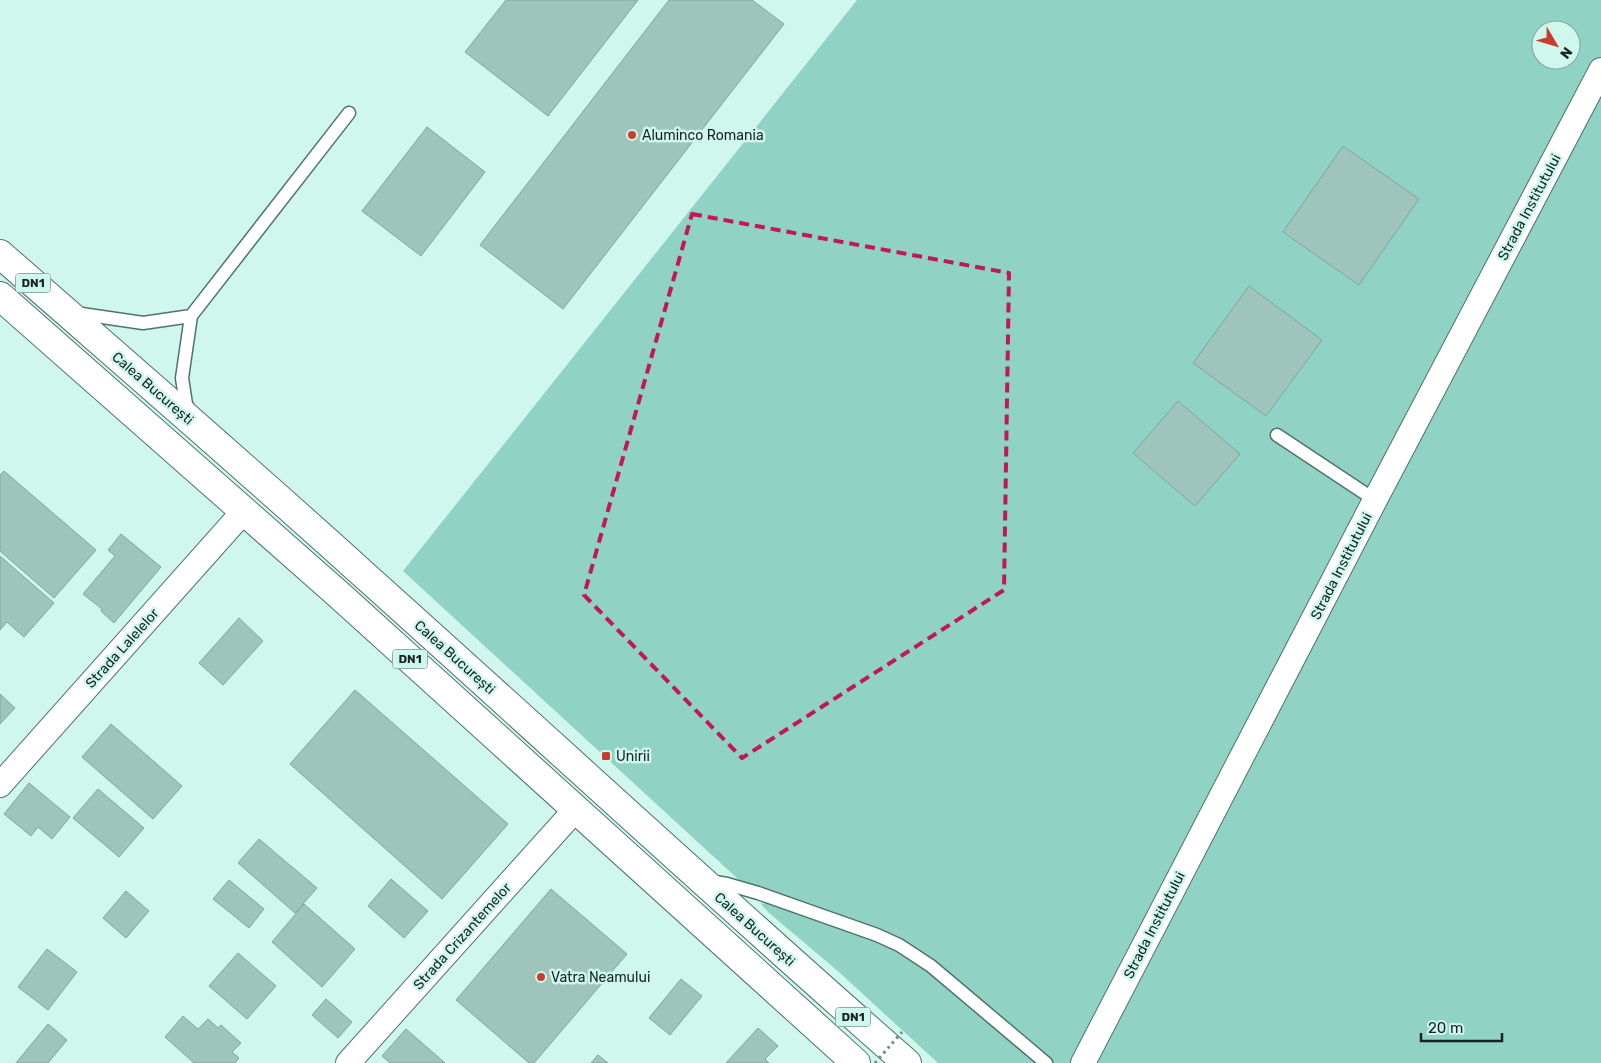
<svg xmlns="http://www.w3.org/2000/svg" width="1601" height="1063" font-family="Rubik,sans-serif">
<rect width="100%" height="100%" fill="#cff7ee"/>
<!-- green -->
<path fill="#90d3c5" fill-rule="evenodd" d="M857,0H1601V1063H938L840,973L768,912L760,903L765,904L403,571ZM1541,30H1571V60H1541Z"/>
<!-- building -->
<path fill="#9ec4bb" stroke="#80a59d" d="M506,0H638L548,116L465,52Z
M669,0H752L784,24L563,309L480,245Z
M427,127L485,172L421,256L362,211Z
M1343,146L1419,199L1359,285L1283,232Z
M1249,286L1322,340L1266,416L1193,363Z
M1178,401L1240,454L1195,506L1133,453Z
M4,471L96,550L54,598L0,551V475Z
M121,534L161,567L114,623L101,611L102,609L83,594L115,556L108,550Z
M0,556L54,603L24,637L7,622L0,630Z
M239,618L263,641L223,685L199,663Z
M355,690L508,824L442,899L290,764Z
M0,694L15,708L0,724Z
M111,724L182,786L153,819L82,757Z
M29,783L70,817L52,839L38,827L31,836L4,814Z
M98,789L144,828L119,857L73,818Z
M259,839L317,888L295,913L238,863Z
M391,879L428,911L404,938L368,906Z
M229,880L264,909L249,928L213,899Z
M551,889L627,954L534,1063H529L456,1000Z
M126,891L149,911L126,938L103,918Z
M304,904L355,949L322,987L272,942Z
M47,949L77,972L48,1010L18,987Z
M238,953L276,986L247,1019L209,986Z
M681,979L702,996L670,1035L649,1018Z
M326,999L352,1022L338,1038L312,1015Z
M183,1016L198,1029L208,1019L218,1028L221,1025L241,1043L232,1052L239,1058L235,1063H194L165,1037Z
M48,1024L67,1040L48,1063H16Z
M758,1028L778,1046L765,1059L769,1063H726Z
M406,1029L445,1063H390L382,1056Z
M598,1055L608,1063H591Z"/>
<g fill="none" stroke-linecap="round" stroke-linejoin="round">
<!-- lane casing -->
<g stroke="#4f736c" stroke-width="15">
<path id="lane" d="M75,313L143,323L191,316
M191,413L186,404L182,378L191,316L349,113
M1277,435L1375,500
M709,881L727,884L758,893L877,935L899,945L931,966L1046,1063"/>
</g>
<!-- street casing -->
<g stroke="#4f736c" stroke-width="26">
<path id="street" d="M0,785L244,511
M348,1063L576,809
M1083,1063L1375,500L1601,70"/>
</g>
<!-- highway casing -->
<g stroke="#4f736c" stroke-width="30">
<path id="highway" d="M0,254C121,360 243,465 362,573C544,736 723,902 907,1063
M0,296L338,594L856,1063"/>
</g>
<!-- lane -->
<use href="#lane" stroke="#fff" stroke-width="12"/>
<!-- street -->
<use href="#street" stroke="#fff" stroke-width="24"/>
<!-- highway -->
<use href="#highway" stroke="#fff" stroke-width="28"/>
<!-- path-bridge -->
<path stroke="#6e8983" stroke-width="3" stroke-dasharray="2.5 4" stroke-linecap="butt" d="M875,1063L902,1032"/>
</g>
<!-- marked area -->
<path fill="none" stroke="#c2185b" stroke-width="4" stroke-dasharray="10 6" stroke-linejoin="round" d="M692,214L1009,273L1004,590L742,758L584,595Z"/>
<!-- markers -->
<g fill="#ca3d2e" stroke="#cff7ee" stroke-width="2">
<circle cx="632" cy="135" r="5"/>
<rect x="601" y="751" width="10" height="10" rx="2.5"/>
<circle cx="541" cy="977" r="5"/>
</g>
<g text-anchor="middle" stroke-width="5" stroke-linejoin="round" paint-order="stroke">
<!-- shield labels -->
<g fill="#cff7ee" stroke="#4d635e" stroke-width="1">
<rect x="15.5" y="273.5" width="35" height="19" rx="4"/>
<rect x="392.5" y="649.5" width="35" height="19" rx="4"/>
<rect x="835.5" y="1007.5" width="35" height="19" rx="4"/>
</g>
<g font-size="12" font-weight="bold" fill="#152421">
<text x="33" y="287">DN1</text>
<text x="410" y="663">DN1</text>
<text x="853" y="1021">DN1</text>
</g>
<!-- poi labels -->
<g font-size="14" fill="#152421" stroke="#cff7ee" text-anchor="start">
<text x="642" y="140">Aluminco Romania</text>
<text x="616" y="761">Unirii</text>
<text x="551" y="982">Vatra Neamului</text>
</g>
<!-- street labels -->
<g font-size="14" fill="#152421" stroke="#cff7ee">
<text transform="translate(1529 207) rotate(-62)" y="5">Strada Institutului</text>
<text transform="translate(153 388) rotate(41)" y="5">Calea București</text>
<text transform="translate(1341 566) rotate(-63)" y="5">Strada Institutului</text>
<text transform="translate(122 648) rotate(-48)" y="5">Strada Lalelelor</text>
<text transform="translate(455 657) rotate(42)" y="5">Calea București</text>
<text transform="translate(1154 925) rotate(-63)" y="5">Strada Institutului</text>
<text transform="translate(755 929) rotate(42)" y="5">Calea București</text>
<text transform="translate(462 936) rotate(-48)" y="5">Strada Crizantemelor</text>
</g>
</g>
<!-- north arrow -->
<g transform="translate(1556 45) rotate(128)"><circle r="24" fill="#cff7ee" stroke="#85a39c"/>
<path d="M0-4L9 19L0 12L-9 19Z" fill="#ca3d2e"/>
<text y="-8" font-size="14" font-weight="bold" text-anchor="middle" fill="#152421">N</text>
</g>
<!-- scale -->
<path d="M1421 1033v8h81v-8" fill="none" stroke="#152421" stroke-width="2.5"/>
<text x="1428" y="1033" font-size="15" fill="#152421" stroke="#cff7ee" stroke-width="4" paint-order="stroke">20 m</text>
</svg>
